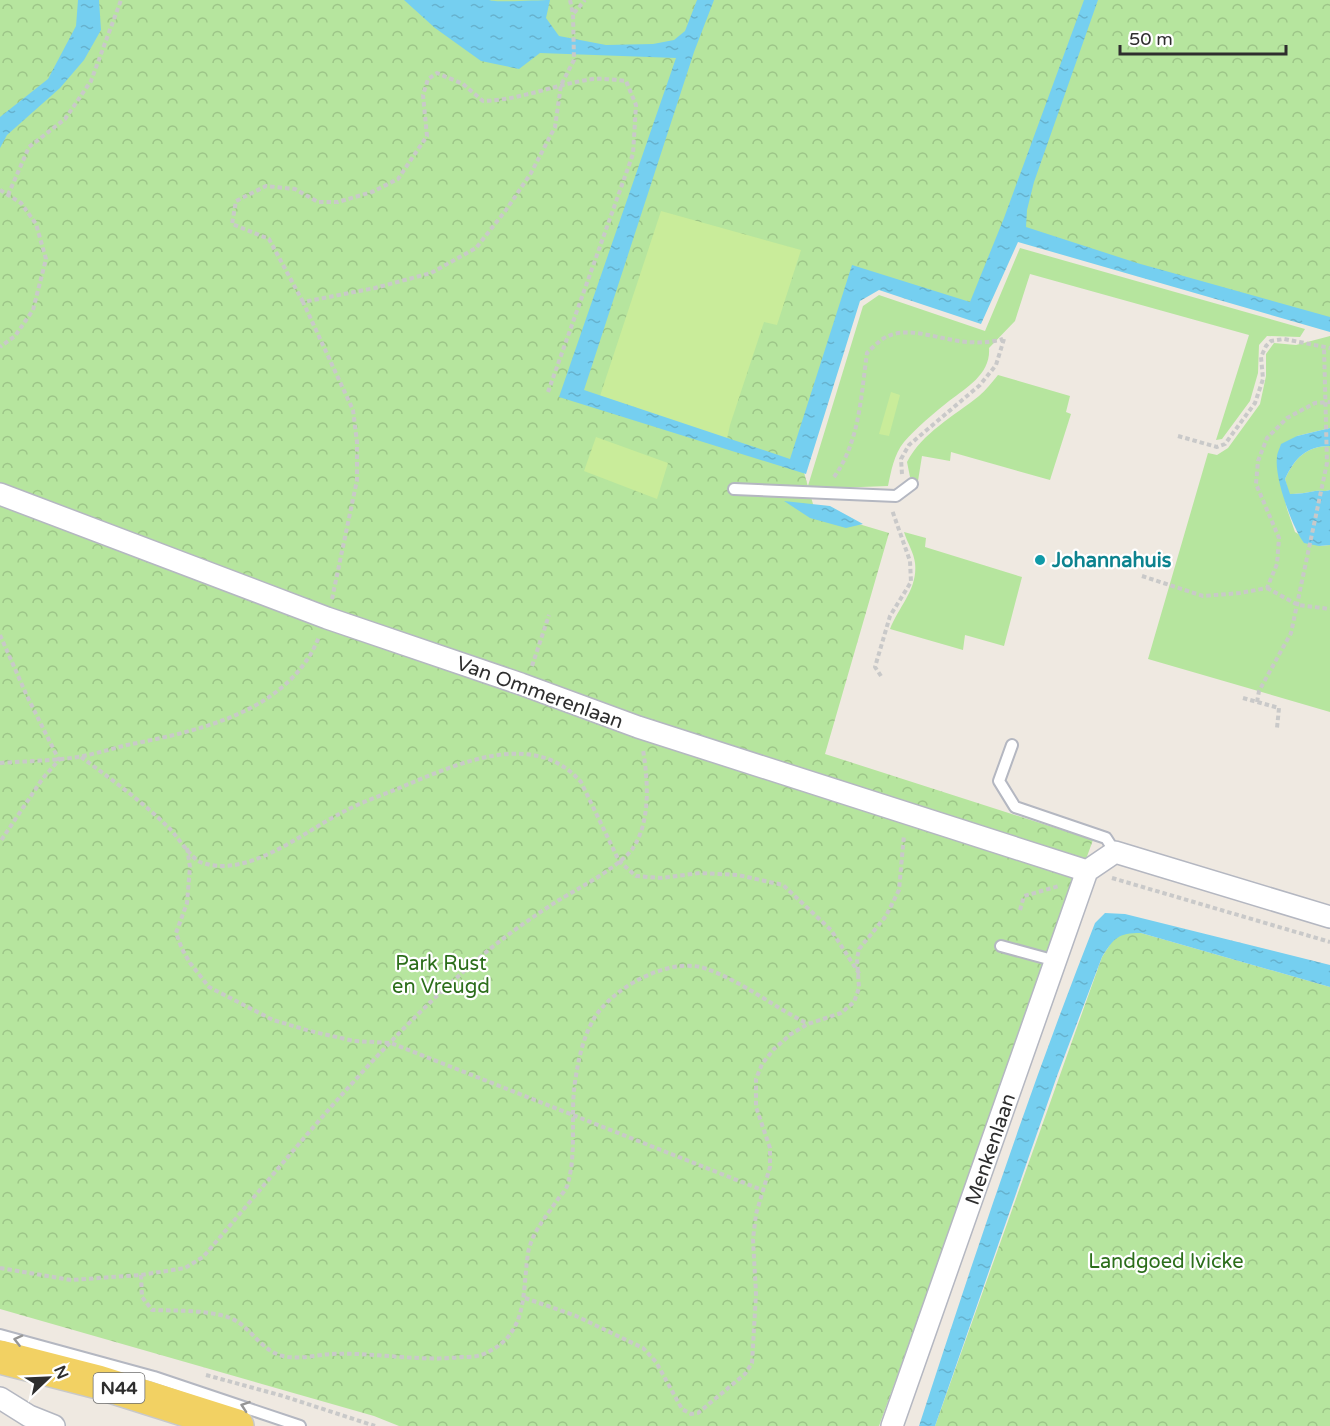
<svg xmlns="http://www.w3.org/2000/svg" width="1330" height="1426" font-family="'Varela Round',sans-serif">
<defs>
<pattern id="park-crowns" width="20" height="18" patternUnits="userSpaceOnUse" patternTransform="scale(1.5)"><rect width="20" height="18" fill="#b6e59e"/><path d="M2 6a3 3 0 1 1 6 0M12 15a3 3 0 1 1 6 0" fill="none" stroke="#9dc588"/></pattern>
<pattern id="water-ripples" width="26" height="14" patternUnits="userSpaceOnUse" patternTransform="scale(1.5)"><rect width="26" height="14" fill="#75cff0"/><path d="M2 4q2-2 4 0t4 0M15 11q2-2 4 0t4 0" fill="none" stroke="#66b2ce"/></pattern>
</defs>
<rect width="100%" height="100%" fill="#efe9e1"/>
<!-- grass -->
<path fill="#b6e59e" d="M1020,248L1305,329L1300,337L1267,336L1259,345L1258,373L1250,401L1222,439L1216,440L1249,335L1030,274L1015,321L989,348C991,373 968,387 949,401C935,412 915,429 904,442C894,454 891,472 888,486L807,489L863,306L879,295L985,331Z
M1330,336V428L1297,436L1280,479L1287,509L1295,532L1319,546L1330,545V712L1148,659L1208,453L1217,455L1228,448L1260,404L1266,376V354L1274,343L1296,345Z
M998,375L1070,396L1066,412L1071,414L1050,480L951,452L950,461L922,456L918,481L910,477L907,462C922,433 954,416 979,396C986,390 992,382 998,375Z
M1330,446V490C1324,492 1321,490 1315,491C1306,493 1299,494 1289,494L1285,479C1295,458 1306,446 1330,446Z
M904,532L926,538L925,547L1022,577L1004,646L965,635L963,650L890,629C899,606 918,589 915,563C914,553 907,542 904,532Z"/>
<!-- park -->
<path fill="url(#park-crowns)" d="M0,0H1330V325L1011,231L976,315L861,278L801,462L815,511L889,533L825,754L1093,840L879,1426H399L374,1416L0,1309Z
M1124,933H1141L1330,987V1426H935L1102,957L1113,940Z"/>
<!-- pitch -->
<path fill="#c9ec9a" d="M661,211L801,250L777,325L764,322L730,425L727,439L600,396Z
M891,392L900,395L889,436L879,434Z
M596,437L668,463L657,499L584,471Z"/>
<!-- water -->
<path fill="url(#water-ripples)" d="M78,0H99L101,30L84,60L60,88L7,135L0,148V117L48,79L76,26Z
M404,0H489C496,3 538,0 550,0L546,18L559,36L606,45L653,44L674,40L685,31L697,0H714L694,52L584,390L790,459L852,265L970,302L1004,218L1084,0H1098L1034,182L1027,210L1026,227L1137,263L1330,317V332L1018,242L981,324L879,290L860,301L806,474L559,397L676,58L540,53L519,69L481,61L435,28Z
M1330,428V446C1306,446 1295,458 1285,479L1290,494C1299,494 1306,493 1315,491C1321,490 1324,492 1330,490V545L1319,546L1304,543C1292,527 1274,477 1277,457C1277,453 1280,448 1281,444L1297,436Z
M784,501L830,506L863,524L846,528L810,518Z
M1105,913L1125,914L1330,965V987L1141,933C1118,933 1114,938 1102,957L1057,1076L935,1426H919C974,1257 1030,1088 1095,923Z"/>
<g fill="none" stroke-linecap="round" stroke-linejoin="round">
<!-- lane casing -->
<g stroke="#b4b7c1" stroke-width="14">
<path id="lane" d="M734,489L896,496L912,484
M1012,745L999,781L1015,807L1106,838L1115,852
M1001,946L1056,961
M0,1335L154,1377L300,1426"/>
</g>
<!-- street casing -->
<g stroke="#b4b7c1" stroke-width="24">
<path id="street" d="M0,494L327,618L521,684L638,727L1087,871
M0,1398L29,1416L54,1426
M892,1426L1087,871L1115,852L1330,917"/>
</g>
<!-- primary casing -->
<g stroke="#c9c9c9" stroke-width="36">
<path id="primary" d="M0,1357L98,1382L237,1426"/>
</g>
<!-- path -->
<path stroke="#c9c9c9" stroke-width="4" stroke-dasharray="4.5 3" stroke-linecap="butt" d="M574,13L585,0
M0,190L21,203L36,224L46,259L33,310L15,336L0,347
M8,195L29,147L65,119L91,81L121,0
M303,302L269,239L232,224L236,201L266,186L295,189L318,202H338L372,192L398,179L427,136L423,95L428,79L437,73L463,84L483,101C521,100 556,84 593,79C603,78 615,80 626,81L636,105L633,154L548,392
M1178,436L1217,447L1225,444L1255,403L1263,379L1261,357L1266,346L1271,341L1284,339L1330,348
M902,474L901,459L909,445L980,385L996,365L1004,339
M834,477C860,441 861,395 867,353C871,349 876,344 881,340C901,326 926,335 948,339C966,343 986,344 1003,339
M1142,576L1203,596L1240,593L1267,588L1277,564L1279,538L1256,484L1258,461L1267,438L1287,418L1315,403L1330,402
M1267,588L1298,605L1330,609
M332,599L357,480V442L353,410L303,302L375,288L431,273L476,248L506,210L531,173L555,127L561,85L574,60L573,14L570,0
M0,635L27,696L59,760L43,778L0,842
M532,666L549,615
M881,676L875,667L890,616L911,582L910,561L892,510
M1243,698L1279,708L1277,728
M1257,702L1259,691L1291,633L1327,463L1324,347
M81,757C111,779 143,802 170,829C177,836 191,858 200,862C246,880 302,833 341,813C361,802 383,795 404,786C457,764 534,728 581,782L619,861L636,876L661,878L700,873L738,875L783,885L831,930L860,975
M0,763C26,761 52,761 78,757C95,754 111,749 127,745C198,731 289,712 319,637
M187,848L190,867L187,903L176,933L182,949L190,963L209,987L273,1020L310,1031L354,1041L391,1043L762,1190
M1112,878L1330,942
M1020,910L1024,896L1059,886
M0,1268L71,1280L141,1275L185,1268L203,1257C289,1157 371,1052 471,965C498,941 529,919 559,900C579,888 621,866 633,848C651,821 648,780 643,750
M141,1275L142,1297L152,1310C176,1311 218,1309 238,1322C253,1332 264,1352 283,1356C299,1360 316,1355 331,1354C375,1352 418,1362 461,1357C467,1357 475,1357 481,1355C529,1337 522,1294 528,1253C532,1232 546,1217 558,1199C562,1194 567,1189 568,1183C577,1151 570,1115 575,1082C578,1062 582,1041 592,1022C609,989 670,955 707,969C743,982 774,1007 808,1024
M525,1298L576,1316L643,1348L656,1362L682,1409L691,1414L698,1413L745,1374L752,1363L756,1294L753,1239L756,1214L770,1167V1148L756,1107V1079L762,1064L774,1049L791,1034L808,1024L841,1013L854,1002L859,988L857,959L859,949L886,916L899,890L904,835
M206,1375L283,1396L375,1426"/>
<!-- lane -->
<use href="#lane" stroke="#fff" stroke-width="10"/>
<!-- street -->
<use href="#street" stroke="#fff" stroke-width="21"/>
<!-- primary -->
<use href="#primary" stroke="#f2d163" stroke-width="33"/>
</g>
<!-- one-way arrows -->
<defs><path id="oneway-chevron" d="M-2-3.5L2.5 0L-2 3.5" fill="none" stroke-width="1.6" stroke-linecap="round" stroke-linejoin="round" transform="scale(1.5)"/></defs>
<g stroke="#969696">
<use href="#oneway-chevron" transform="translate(18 1340) rotate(-166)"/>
<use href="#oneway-chevron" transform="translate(245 1406) rotate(-161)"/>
</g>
<!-- markers -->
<circle fill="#0f9aa8" stroke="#fff" stroke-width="2" cx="1040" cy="560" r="6"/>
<g text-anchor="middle" stroke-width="4.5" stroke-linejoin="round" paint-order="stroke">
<!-- shield labels -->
<rect fill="#fff" stroke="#6d6d6d" stroke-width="1.5" x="93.5" y="1373" width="51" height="30" rx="4.5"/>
<g font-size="18" font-weight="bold" fill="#2e2e2e">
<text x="119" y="1394">N44</text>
</g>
<!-- culture labels -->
<g font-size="20" font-weight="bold" fill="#0d838f" stroke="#fff" text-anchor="start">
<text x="1052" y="567">Johannahuis</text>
</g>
<!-- street labels -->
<g font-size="20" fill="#2e2e2e" stroke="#fff">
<text transform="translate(540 692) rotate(20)" y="7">Van Ommerenlaan</text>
<text transform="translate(990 1149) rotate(-71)" y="7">Menkenlaan</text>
</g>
<!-- park labels -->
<g font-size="20" fill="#2c6e1b" stroke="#fff">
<text x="441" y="970">Park Rust<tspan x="441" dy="23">en Vreugd</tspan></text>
<text x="1166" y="1268">Landgoed Ivicke</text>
</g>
</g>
<!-- north arrow -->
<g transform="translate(48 1378) rotate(67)" stroke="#ffffff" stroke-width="4.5" paint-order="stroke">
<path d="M0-4.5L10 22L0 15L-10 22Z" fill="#2e2e2e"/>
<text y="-9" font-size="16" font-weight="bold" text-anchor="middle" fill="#2e2e2e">N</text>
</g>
<!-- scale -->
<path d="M1120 45v9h166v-9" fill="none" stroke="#2e2e2e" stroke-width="3"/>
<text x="1129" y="45" font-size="18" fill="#2e2e2e" stroke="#ffffff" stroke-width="4.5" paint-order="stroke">50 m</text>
</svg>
